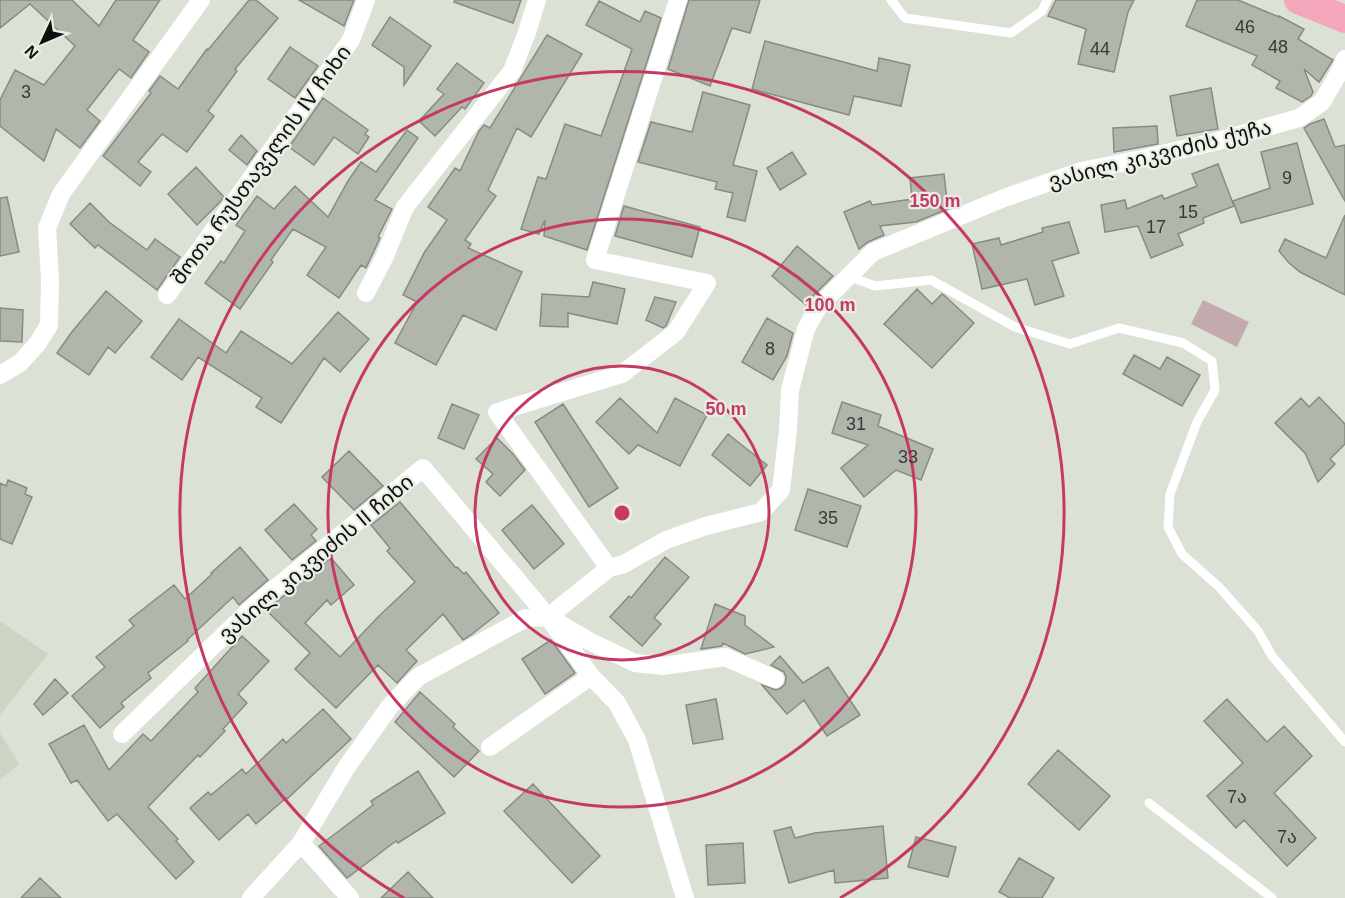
<svg xmlns="http://www.w3.org/2000/svg" width="1345" height="898" font-family="Arial,'Noto Sans Georgian',sans-serif">
<rect width="100%" height="100%" fill="#dce1d6"/>
<!-- built -->
<path fill="#ccd4c3" d="M0,621L48,654L0,715Z
M0,733L19,764L0,780Z"/>
<!-- green -->
<path fill="#c2aaae" d="M1203,300L1249,322L1237,347L1191,324Z"/>
<!-- building -->
<path fill="#b1b6ac" stroke="#878c82" stroke-width="1.5" d="M0,0H72L99,26L116,0H160L133,40L149,52L131,78L119,69L87,110L100,121L80,148L56,129L44,161L0,126V100L15,70L44,85L75,46L30,4L0,28Z
M249,0H256L278,18L235,69L237,71L208,111L214,116L187,152L162,134L138,162L151,172L140,186L103,156L151,93L149,91L160,76L178,89L207,49L208,50Z
M299,0H354L344,26Z
M455,0H521L513,23L454,2Z
M689,0H760L750,33L732,28L710,86L668,69Z
M1056,0H1134L1128,12L1114,72L1078,64L1086,29L1048,16Z
M1197,0H1238L1279,17V16L1304,29L1298,39L1333,60L1319,82L1304,69L1313,92L1311,96L1302,102L1276,88L1280,81L1252,65L1257,56L1186,26Z
M599,1L640,22L645,11L661,18L587,250L544,236L545,220L539,234L521,229L538,177L546,179L565,124L601,136L632,49L586,25Z
M390,17L431,46L404,85V67L372,45Z
M547,35L582,54L531,137L517,128L488,190L496,196L465,240L471,244L468,248L522,272L496,330L463,315L436,365L395,343L417,302L403,295L424,253L447,220L428,207L455,168L460,171L479,131L484,125L490,128Z
M765,41L877,71L879,58L910,65L901,106L854,96L849,115L752,89Z
M290,47L318,66L295,98L268,79Z
M457,63L484,83L465,109L462,107L435,136L419,121L444,94L437,89Z
M1211,88L1218,129L1177,136L1170,96Z
M703,92L750,105L733,165L757,171L745,221L727,217L733,193L715,189L717,182L638,162L651,122L692,132Z
M323,98L368,130L365,134L369,137L358,154L334,137L314,165L289,147Z
M1324,119L1335,147L1345,145V201L1304,128L1310,124Z
M1157,126L1158,144L1114,152L1113,128Z
M407,130L418,138L375,200L392,209L378,237L380,238L366,268L361,265L339,298L307,275L326,247L293,229L271,260L273,262L240,309L205,283L221,261L224,263L245,231L236,225L257,196L274,209L295,186L328,217L348,181L361,162L376,172Z
M241,135L257,151L247,165L229,150Z
M1297,143L1313,204L1241,223L1233,201L1270,188L1261,152Z
M792,152L806,174L780,190L767,168Z
M1218,164L1234,206L1203,218L1204,223L1178,234L1183,245L1151,258L1138,226L1105,232L1101,205L1125,200L1127,209L1162,195L1164,199L1197,186L1192,174Z
M196,167L224,197L219,203L197,225L168,194Z
M944,174L948,209L916,222L880,226L884,235L868,242L859,249L844,212L870,201L872,205L912,199L910,178Z
M7,197L19,252L0,256V198Z
M90,203L109,222L147,250L155,239L180,257L157,290L98,245L95,248L70,224Z
M624,206L700,227L692,257L615,236Z
M1345,215V295L1300,272L1289,263L1279,251L1285,239L1326,258Z
M1069,222L1079,253L1052,261L1064,296L1035,305L1027,279L982,289L972,244L999,238L1001,245L1043,232L1042,228Z
M797,246L833,276L810,299L806,305L772,276Z
M593,282L625,289L617,324L568,313V327L540,326L542,294L589,297Z
M917,289L932,304L942,294L945,296L974,323L932,368L884,324Z
M106,291L142,321L115,353L108,347L89,375L57,353L71,333Z
M655,297L676,302L666,326L663,328L646,320Z
M0,308L23,310L22,342L0,341Z
M338,312L369,339L340,372L324,358L281,423L256,407L262,398L198,357L182,380L151,357L179,319L226,353L241,331L292,364Z
M767,318L793,333L787,356L773,380L742,362Z
M1134,355L1160,369L1167,357L1200,375L1182,406L1123,374Z
M1319,397L1345,424V444L1330,459L1335,464L1318,482L1305,453L1275,423L1301,398L1309,407Z
M620,398L657,433L675,398L707,415L680,466L638,445L629,454L596,422Z
M842,402L881,415L878,426L933,449L921,480L896,470L864,497L841,468L868,445L832,433Z
M452,404L479,415L464,449L438,438Z
M563,404L618,488L589,507L535,422Z
M728,434L767,465L750,486L712,455Z
M497,438L513,454L525,470L500,496L486,482L493,474L476,459Z
M349,451L383,486L354,510L322,477Z
M8,480L27,488L25,494L32,497L12,544L0,539V483L6,486Z
M808,489L861,506L847,547L795,530Z
M400,502L456,568L457,567L464,574L466,572L499,613L471,635L463,640L443,614L406,650L417,661L397,683L378,665L336,708L295,669L310,653L266,610L331,558L354,585L331,605L327,600L305,623L340,657L379,616L415,582L387,551L390,548L371,525Z
M294,504L317,529L311,535L316,541L292,560L265,530Z
M532,505L564,544L534,569L502,530Z
M240,547L268,580L239,605L233,597L187,640L188,641L148,673L151,678L121,703L124,707L100,728L72,696L105,667L96,657L134,626L129,620L174,585L185,599L212,574L211,573Z
M665,557L689,577L654,618L661,624L642,646L610,617L629,596L631,598Z
M715,604L745,616V625L774,647L745,654L723,643L722,646L701,649Z
M242,636L269,661L238,694L247,703L223,729L225,731L200,757L198,755L148,807L178,839L176,841L194,862L176,879L117,814L108,821L77,780L71,783L49,744L84,725L109,770L143,734L151,741L198,692L195,688Z
M551,640L575,673L545,694L522,659Z
M780,656L803,683L828,667L860,715L827,736L804,700L787,714L762,685L776,690L781,688L785,684L786,677L784,672L771,665Z
M55,679L68,693L43,715L34,704Z
M420,692L455,724L453,727L479,751L454,777L395,722Z
M716,699L723,739L693,744L686,705Z
M1227,699L1267,742L1284,726L1312,756L1274,793L1316,838L1287,866L1244,820L1236,828L1207,796L1243,763L1204,721Z
M323,709L351,739L287,799L286,798L256,824L248,814L219,840L190,808L208,792L211,795L242,769L246,774L283,739L286,743Z
M1058,750L1110,796L1079,830L1028,784Z
M418,771L445,813L398,843L396,841L347,878L319,846L373,805L371,801Z
M533,784L600,856L572,883L504,811Z
M883,826L888,878L835,883L834,870L789,883L774,831L791,827L795,838L815,833Z
M916,837L956,847L948,877L908,867Z
M743,843L745,883L708,885L706,845Z
M1019,858L1054,878L1042,898H1010L999,892Z
M408,872L433,898H381Z
M40,878L61,898H21Z"/>
<g fill="none" stroke-linecap="round" stroke-linejoin="round">
<!-- lane -->
<path stroke="#fff" stroke-width="9" d="M891,0L905,18L1011,33L1042,11L1047,0
M848,276L875,286L931,280L1015,327L1070,344L1119,328L1183,343L1212,361L1215,390L1197,422L1170,494L1168,527L1182,554L1219,587L1258,631L1272,656L1345,742
M1149,803L1272,898"/>
<!-- street -->
<path stroke="#fff" stroke-width="18" d="M366,293L384,258L405,207L512,71L526,35L537,0
M167,295L351,40L366,0
M0,375L20,363L38,343L49,325L50,279L47,228L61,194L201,0
M503,410L622,374L676,332L707,283L595,260L678,0
M497,412L609,568
M555,621L589,641L635,663L663,666L725,657L775,679
M122,734L256,604L423,468L548,617L591,676L617,703L637,740L685,898
M490,747L591,676
M301,843L350,898
M251,898L301,843L346,768L390,706L418,677L526,618L548,617L609,568L624,564L666,540L706,526L761,512L781,490L788,430L790,390L806,329L818,307L873,252L1004,198L1081,171L1141,159L1218,141L1299,118L1322,102L1340,71L1345,59"/>
<!-- primary -->
<path stroke="#f4a7ba" stroke-width="28" d="M1298,0L1345,19"/>
</g>
<!-- distance rings -->
<g fill="none" stroke="#c73965" stroke-width="3">
<circle cx="622" cy="513" r="147"/>
<circle cx="622" cy="513" r="294"/>
<path d="M404 898A442 442 0 1 1 840 898"/>
</g>
<g text-anchor="middle" stroke-width="4.5" stroke-linejoin="round" paint-order="stroke">
<!-- number labels -->
<g font-size="18" fill="#383a35">
<text x="1245" y="33">46</text>
<text x="1278" y="53">48</text>
<text x="1100" y="55">44</text>
<text x="26" y="98">3</text>
<text x="1287" y="184">9</text>
<text x="1188" y="218">15</text>
<text x="1156" y="233">17</text>
<text x="770" y="355">8</text>
<text x="856" y="430">31</text>
<text x="908" y="463">33</text>
<text x="828" y="524">35</text>
<text x="1237" y="803">7ა</text>
<text x="1287" y="843">7ა</text>
</g>
<!-- street labels -->
<g font-size="21" fill="#0f100d" stroke="#e9eee4">
<text transform="translate(1160 154) rotate(-14)" y="7">ვასილ კიკვიძის ქუჩა</text>
<text transform="translate(261 165) rotate(-54)" y="7">შოთა რუსთაველის IV ჩიხი</text>
<text transform="translate(316 558) rotate(-40)" y="7">ვასილ კიკვიძის II ჩიხი</text>
</g>
</g>
<circle cx="622" cy="513" r="9" fill="#c73965" stroke="#e9eee4" stroke-width="3"/>
<g font-size="18" text-anchor="middle" font-weight="bold" fill="#c73965" stroke="#e9eee4" stroke-width="4.5" stroke-linejoin="round" paint-order="stroke">
<text x="935" y="207">150 m</text>
<text x="830" y="311">100 m</text>
<text x="726" y="415">50 m</text>
</g>
<!-- north arrow -->
<g transform="translate(42 42) rotate(226)" stroke="#e9eee4" stroke-width="4.5" paint-order="stroke">
<path d="M0-4.5L10 22L0 15L-10 22Z" fill="#0f100d"/>
<text y="-9" font-size="16" font-weight="bold" text-anchor="middle" fill="#0f100d">N</text>
</g>
</svg>
